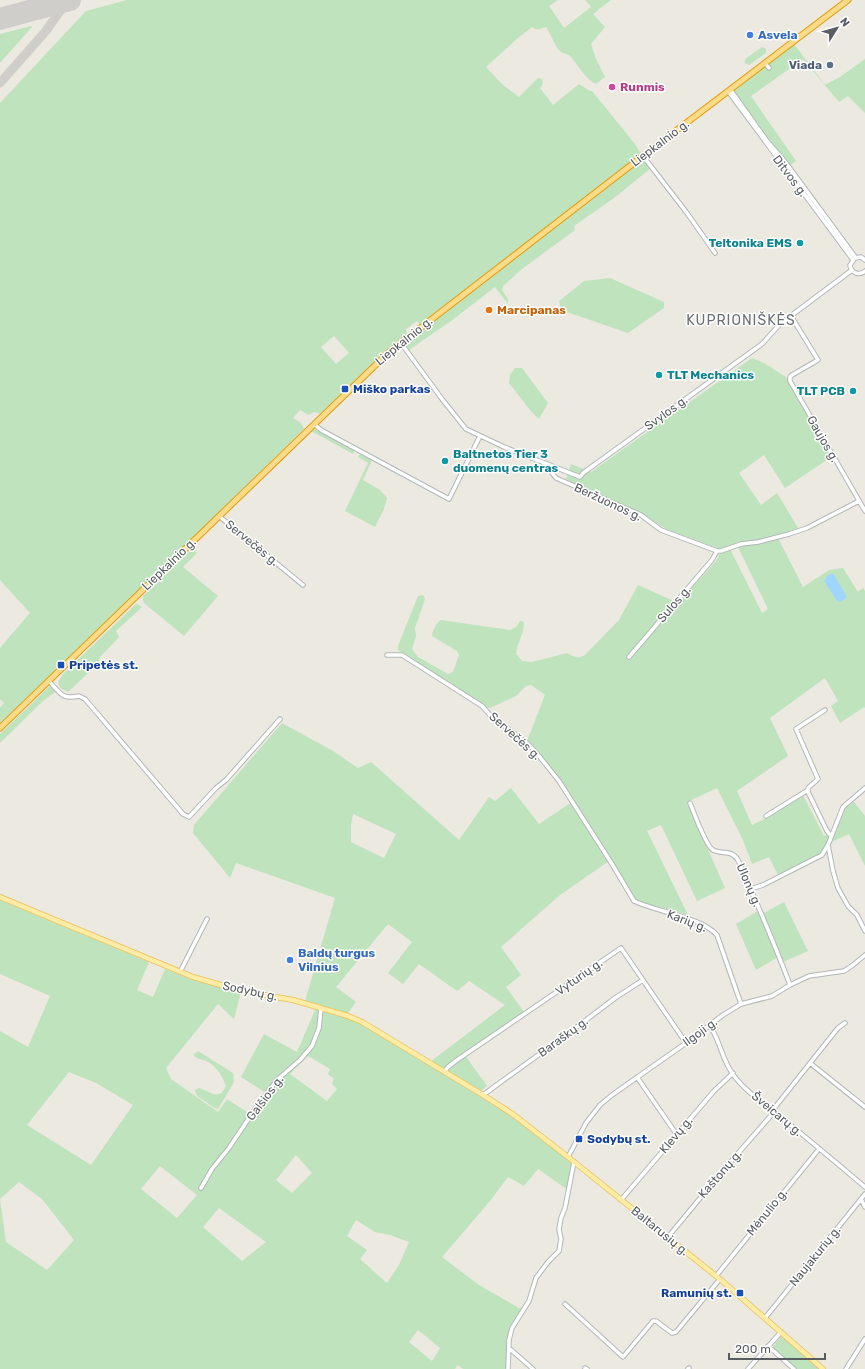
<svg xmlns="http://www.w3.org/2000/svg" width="865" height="1369" font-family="Rubik,sans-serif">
<rect width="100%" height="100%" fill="#ece9e0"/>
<!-- green -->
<path fill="#bee3bd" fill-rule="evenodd" d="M127,0H558L549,6L564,28L591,7L585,0H611L593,14L605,27L591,44L596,59L605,77L596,84C586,80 578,65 571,57C568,53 561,54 558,49C553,42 551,34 546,27C541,29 536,31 532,27L518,38L486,67L503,85L519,97L538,78L542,79L543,84L540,88L553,105L579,84L590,91H592L635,144L640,152L642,153L420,324L417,321L406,329L407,334L376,360L320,414L315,412L308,415L300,410L293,418L301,423L304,429L0,725V708L4,703L0,699V648L30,613L0,580V103L86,11ZM334,336L349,353L336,364L321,347Z
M31,26L32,27L0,63V34Z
M794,44L825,85L840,77L865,59V113L848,96L839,102L803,59L751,96L796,161L790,166L767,139L762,130L751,117L734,91Z
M762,47L766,49V53L749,65L745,63V59Z
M641,160L646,161L651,168L614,198L574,226L575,230L522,269L503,286L502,290L508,299V304L495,287L451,321L409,350L405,344Z
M610,278L664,302V308L628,333L561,310L559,301L584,281Z
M752,358L764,363L786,377L831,457L785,488L764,455L739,473L761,505L777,493L798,528L777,536L720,549L666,529L646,516L566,479L571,464L591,472Z
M515,368H522L548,403L539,419L530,410L509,383L510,375Z
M314,430H317L352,448L354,451V453L353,454L311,431Z
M360,454L372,460L363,480L380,490L387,498L384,509L375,527L345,511L368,463L358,457Z
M778,538L803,587L829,570L843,568L858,592L863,588L865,591V708L864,707L840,723L831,706L838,701L825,678L770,718L788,756L737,791L752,825L769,817L803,795L824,836L837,830L845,808L854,802L865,816V866L849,834L827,844L828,853L778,875L769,857L752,864L743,840L717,788L687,802L725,888L697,901L661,825L647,831L688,915L638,901L635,899L573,799L546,762L527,741L545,695L531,685L526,686L516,696L490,708H487L398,650V646L418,596L421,595L424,596L425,599L415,628L416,636L412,649L418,657L448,674L453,672L459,655L457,651L432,636C432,631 437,622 441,620L510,630L516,627L520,621H522L524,623C524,634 517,643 516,654L522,661L532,662L567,653C574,657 578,659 585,655L619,620L638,585L678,603L717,560L720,552L730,549L762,613L768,609L738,547Z
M195,550L197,553L183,567L218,596L184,636L145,604L143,601V596L190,551Z
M137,604L142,607L116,631L119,637L100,657L98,664L68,692L60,688L58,682L63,674L135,605Z
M50,686L55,692L43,701L0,743V734Z
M282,723L333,751L358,768L371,762L459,840L489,797L495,801L511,788L539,824L572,802L609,861L560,895L501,947L521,975L506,987L524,1012L464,1054L487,1086L481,1091L430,1062L505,1005L469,981L457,991L419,964L403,984L388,973L412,942L388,924L336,987L356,1002L348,1013L305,1001L335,898L236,863L230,878L193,833L194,825ZM353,814L396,834L384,858L351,842V825Z
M0,900L149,962L137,990L153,997L165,969L196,981L241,992L234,1019L218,1004L166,1068L171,1079L218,1112L227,1099L250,1114L266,1093L241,1077L264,1034L297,1052L316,1008L351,1019L364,1025L486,1099L522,1123L572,1163L568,1190L538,1169L524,1186L508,1177L490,1201L442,1257L479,1285L519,1308L524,1307L510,1328L507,1369H463L458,1365L455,1369H0V1031L28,1047L50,996L0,974ZM308,1056L330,1069L328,1074L334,1079L332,1084L337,1089L327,1101L290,1074ZM69,1072L96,1083L133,1105L91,1165L27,1125ZM296,1155L312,1173L292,1193L276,1180ZM160,1166L197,1195L177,1218L141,1189ZM19,1182L42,1199L74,1240L47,1270L6,1242L0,1199ZM219,1208L266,1242L242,1261L203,1227ZM356,1220L375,1232L390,1235L409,1242L399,1265L387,1283L360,1259L367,1250L347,1236ZM418,1330L440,1348L432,1361L409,1342Z
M784,902L808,951L783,962L780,956L756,970L736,924L758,911L760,915Z
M198,1051L233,1073L234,1081L233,1084L218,1109L213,1107L197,1096L195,1090L199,1088C210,1091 219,1102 226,1086C222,1076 217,1066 206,1061C201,1059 197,1059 194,1056V1054Z
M782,1335L820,1369H796L772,1348Z"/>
<!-- water -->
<path fill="#a0d6fc" d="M832,573L834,575L847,597L841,602L837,601L824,581L827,576Z"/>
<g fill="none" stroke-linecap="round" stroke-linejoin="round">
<!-- taxiway -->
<path stroke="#cfceca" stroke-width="9" d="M0,83L45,32L68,0"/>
<!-- runway -->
<path stroke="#cfceca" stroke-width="22" d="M0,19L70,0"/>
<!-- minor casing -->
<g stroke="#b3b7bb" stroke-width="5.5">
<path id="minor" d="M765,63L769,68
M730,89L767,141L786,163L856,258
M728,91L853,260
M643,156L687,213L715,253
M865,260L861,257L855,258L850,265C851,273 859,276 865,271
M791,316L818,360L792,375L790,377V381L865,511
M401,343L442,399L466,429L504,447L580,477L583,473L762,344L780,324L852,270
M314,424L321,430L449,499L480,436
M551,466L550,470L556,478L641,515L661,530L717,551H721L741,544L758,542L789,534L807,528L859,501
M219,516L303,585
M387,655H402L482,706L490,715L528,744L539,756L559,781L612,864L634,901C657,912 701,917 717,935L741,1004
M629,657L712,560L717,551
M49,681C60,693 62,700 79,696L85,699L183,814L189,817L216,788L226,780L280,719
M825,710L796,729L818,779L808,788V792L827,831L831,836
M690,803C694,813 706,846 713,850C723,855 731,849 738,860C756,901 774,942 790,985
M766,816L808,790
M828,845L833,871L838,888L848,906L857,915L865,931
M751,889L763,885L822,855L828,845L843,807L865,788
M180,972L207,919
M710,1026C719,1039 721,1054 729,1068C741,1090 768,1106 787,1122C813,1143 839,1165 865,1187
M810,1063L865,1107
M444,1072L448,1067L457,1060L621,948L686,1043
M637,1077L677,1135
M483,1095L581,1024L615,998L643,980
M772,1111L838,1028L845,1023
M568,1157L586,1123L600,1105L612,1095L686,1043L723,1015L741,1004L772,996L790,985L809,976L844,971L853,965L865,955
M201,1188L212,1169L229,1148L257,1106L278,1079L300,1060L312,1046L319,1028L321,1008
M861,1199L865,1207
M621,1200L714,1091L733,1073
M668,1237L720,1174L774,1112
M716,1276L819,1149
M565,1304L623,1357L653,1321H656L672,1333L676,1332L720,1279
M765,1318L865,1194
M768,1346L794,1369
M509,1348L533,1369
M585,1368L587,1369
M508,1369L509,1340L512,1328L529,1301L536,1278L548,1262L559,1251L561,1239L559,1229L561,1218L565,1208L574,1162
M688,1369L689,1368
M748,1369L781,1332
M846,1369L865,1339"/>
</g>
<!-- major casing -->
<g stroke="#ecc059" stroke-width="6">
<path id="major" d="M0,897L193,977L242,991L293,1000L348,1016L362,1022L483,1095L514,1115L568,1157L721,1280L823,1369"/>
</g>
<!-- highway casing -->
<g stroke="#e59b07" stroke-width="7">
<path id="highway" d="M0,728L388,353L652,149L848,0"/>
</g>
<!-- minor -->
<use href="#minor" stroke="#fff" stroke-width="3.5"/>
<!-- major -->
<use href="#major" stroke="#fceca5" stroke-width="4.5"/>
<!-- highway -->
<use href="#highway" stroke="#f9db8a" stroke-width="5"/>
</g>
<!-- markers -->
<g fill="#3f7fe0" stroke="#fff" stroke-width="1.5">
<circle cx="750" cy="35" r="4"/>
<circle cx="290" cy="960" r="4"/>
</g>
<circle fill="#5c6f8a" stroke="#fff" stroke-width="1.5" cx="830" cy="65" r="4"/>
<circle fill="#d1479c" stroke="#fff" stroke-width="1.5" cx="612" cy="87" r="4"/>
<g fill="#0f9aa8" stroke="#fff" stroke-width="1.5">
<circle cx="800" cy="243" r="4"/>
<circle cx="659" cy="375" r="4"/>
<circle cx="853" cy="391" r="4"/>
<circle cx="445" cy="461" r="4"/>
</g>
<circle fill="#e8710a" stroke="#fff" stroke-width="1.5" cx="489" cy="310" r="4"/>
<g fill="#1a4fb4" stroke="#fff" stroke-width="1.5">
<rect x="341" y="385" width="8" height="8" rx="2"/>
<rect x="57" y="661" width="8" height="8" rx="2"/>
<rect x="575" y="1135" width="8" height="8" rx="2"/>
<rect x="736" y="1289" width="8" height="8" rx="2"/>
</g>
<g text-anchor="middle" stroke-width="3" stroke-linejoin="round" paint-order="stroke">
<!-- shop labels -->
<g font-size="12" font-weight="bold" fill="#366cbe" stroke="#fff" text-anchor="start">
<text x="758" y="39">Asvela</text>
<text x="298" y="957">Baldų turgus<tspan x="298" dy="14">Vilnius</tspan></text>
</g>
<!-- service labels -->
<g font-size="12" font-weight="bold" fill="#4e5e75" stroke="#fff" text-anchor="end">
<text x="822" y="69">Viada</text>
</g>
<!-- hotel labels -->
<g font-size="12" font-weight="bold" fill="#b23c85" stroke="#fff" text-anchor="start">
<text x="620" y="91">Runmis</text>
</g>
<!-- street labels -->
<g font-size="12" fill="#595d61" stroke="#fff">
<text transform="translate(660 143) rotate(-37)" y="4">Liepkalnio g.</text>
<text transform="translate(790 176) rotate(53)" y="4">Ditvos g.</text>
<text transform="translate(404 341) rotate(-39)" y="4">Liepkalnio g.</text>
<text transform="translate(666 413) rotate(-36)" y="4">Svylos g.</text>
<text transform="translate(823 439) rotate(60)" y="4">Gaujos g.</text>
<text transform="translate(608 502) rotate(25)" y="4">Beržuonos g.</text>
<text transform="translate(252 543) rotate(39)" y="4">Servečės g.</text>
<text transform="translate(169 564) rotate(-44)" y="4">Liepkalnio g.</text>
<text transform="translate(674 604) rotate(-49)" y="4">Sulos g.</text>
<text transform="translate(515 736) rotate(42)" y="4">Servečės g.</text>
<text transform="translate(749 885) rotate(67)" y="4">Ulonų g.</text>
<text transform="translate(687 921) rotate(21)" y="4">Karių g.</text>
<text transform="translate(579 977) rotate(-35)" y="4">Vyturių g.</text>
<text transform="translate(250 991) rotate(12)" y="4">Sodybų g.</text>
<text transform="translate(700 1032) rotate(-36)" y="4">Ilgoji g.</text>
<text transform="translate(563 1037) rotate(-36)" y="4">Baraškų g.</text>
<text transform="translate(265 1098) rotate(-53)" y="4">Galšios g.</text>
<text transform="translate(777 1114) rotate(40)" y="4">Šveicarų g.</text>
<text transform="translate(676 1135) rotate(-50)" y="4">Klevų g.</text>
<text transform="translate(720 1174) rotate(-49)" y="4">Kaštonų g.</text>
<text transform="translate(767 1212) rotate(-51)" y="4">Mėnulio g.</text>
<text transform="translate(660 1231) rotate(39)" y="4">Baltarusių g.</text>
<text transform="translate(815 1256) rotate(-51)" y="4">Naujakurių g.</text>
</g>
<!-- culture labels -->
<g font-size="12" font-weight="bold" fill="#0d838f" stroke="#fff" text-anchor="end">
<text x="792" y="247">Teltonika EMS</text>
<text x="667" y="379" text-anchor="start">TLT Mechanics</text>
<text x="845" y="395">TLT PCB</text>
<text x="453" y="458" text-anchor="start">Baltnetos Tier 3<tspan x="453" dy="14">duomenų centras</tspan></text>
</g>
<!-- food labels -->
<g font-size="12" font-weight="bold" fill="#c56008" stroke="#fff" text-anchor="start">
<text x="497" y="314">Marcipanas</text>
</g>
<!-- transit labels -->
<g font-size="12" font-weight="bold" fill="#164399" stroke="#fff" text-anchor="start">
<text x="353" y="393">Miško parkas</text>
<text x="69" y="669">Pripetės st.</text>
<text x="587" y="1143">Sodybų st.</text>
<text x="732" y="1297" text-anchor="end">Ramunių st.</text>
</g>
<!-- quarter labels -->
<g font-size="14" letter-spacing="1" fill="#6a6f73" stroke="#fff">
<text x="741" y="325">KUPRIONIŠKĖS</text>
</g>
</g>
<!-- north arrow -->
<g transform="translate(837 28) rotate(53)" stroke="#ffffff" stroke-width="3" paint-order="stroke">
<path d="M0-3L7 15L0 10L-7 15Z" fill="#595d61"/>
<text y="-6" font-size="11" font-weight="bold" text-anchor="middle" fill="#595d61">N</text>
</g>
<!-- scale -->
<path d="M729 1353v6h96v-6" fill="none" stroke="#595d61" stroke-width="2"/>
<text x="735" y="1353" font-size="12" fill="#595d61" stroke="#ffffff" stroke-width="3" paint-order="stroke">200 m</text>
</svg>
